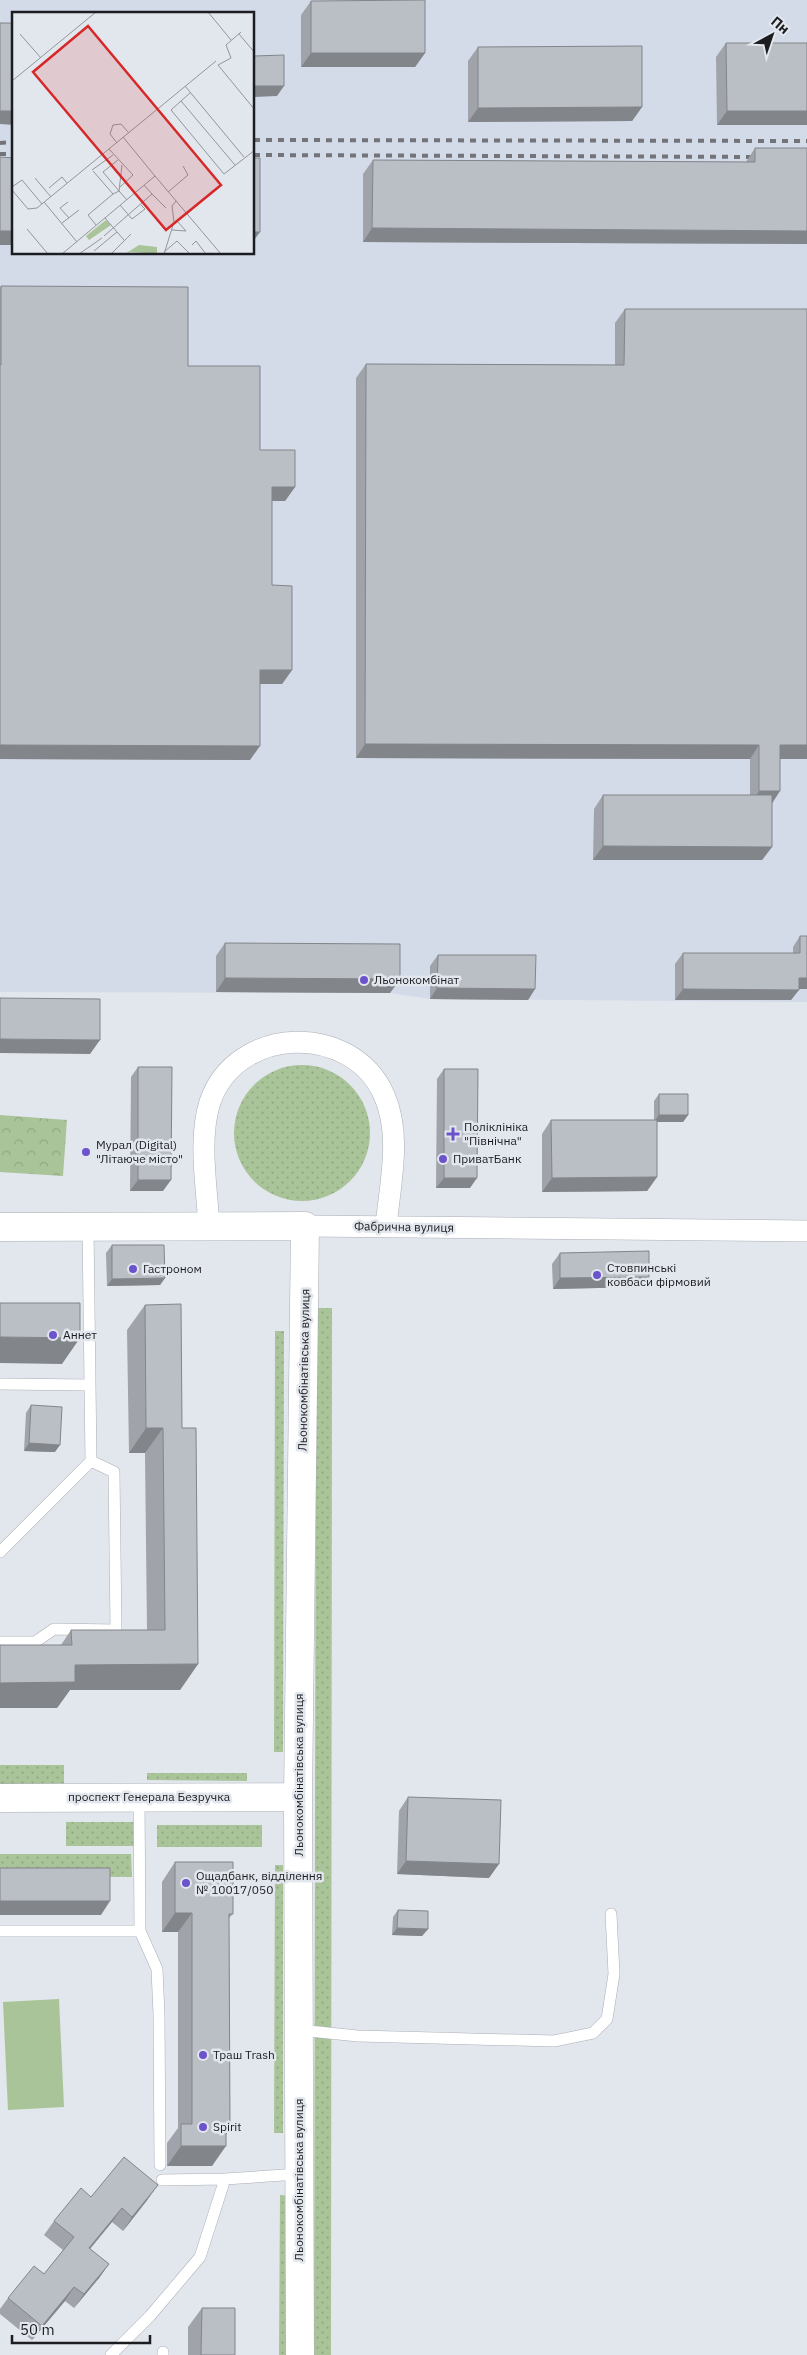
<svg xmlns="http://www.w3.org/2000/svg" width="807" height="2355" font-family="'IBM Plex Sans',sans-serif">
<defs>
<pattern id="grass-dots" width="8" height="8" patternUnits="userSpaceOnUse" patternTransform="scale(1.25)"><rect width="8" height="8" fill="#a9c499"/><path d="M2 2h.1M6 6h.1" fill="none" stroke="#91a884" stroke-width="1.8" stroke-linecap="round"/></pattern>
<pattern id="park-crowns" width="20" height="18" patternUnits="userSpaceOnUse" patternTransform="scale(1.25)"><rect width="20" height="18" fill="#a9c499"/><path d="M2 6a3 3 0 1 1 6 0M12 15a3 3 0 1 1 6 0" fill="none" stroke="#91a884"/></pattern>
</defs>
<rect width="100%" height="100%" fill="#e2e6ed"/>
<!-- built -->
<path fill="#d3dbe9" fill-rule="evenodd" d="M0,0H807V1002L430,999L390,993L0,992ZM14,14H254V254H14Z"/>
<!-- grass -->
<path fill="url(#grass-dots)" d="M234 1133a68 68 0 1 1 136 0a68 68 0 1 1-136 0Z
M316,1308H332L331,2355H314Z
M275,1331H284L283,1752H274Z
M0,1765H64V1784H0Z
M147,1773H247V1781L147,1780Z
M66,1822H134V1846H66Z
M157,1825H262V1847H157Z
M0,1854H131L132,1877L0,1876Z
M275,1865H283V2133H274Z
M280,2195L292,2196L291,2355H279Z"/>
<!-- park -->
<path fill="url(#park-crowns)" d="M0,1115L67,1120L63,1176L0,1172Z"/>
<!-- pitch -->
<path fill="#a9c499" d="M59,1999L64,2107L8,2110L3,2002Z"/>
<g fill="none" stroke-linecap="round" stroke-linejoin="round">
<!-- lane casing -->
<g stroke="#aaaeb5" stroke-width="12">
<path id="lane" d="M0,1384L90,1385
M0,1552L91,1461L88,1227
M0,1642H35L54,1629L116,1630L114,1472L91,1461
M0,1931H140L139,1798
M140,1931L157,1969L159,2015L160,2165
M299,2030L358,2036L554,2041L593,2033L607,2019L614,1974L611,1914
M162,2180L225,2179
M111,2355L150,2316L200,2257L225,2179L299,2174
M163,2355V2352"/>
</g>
<!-- street casing -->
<g stroke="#aaaeb5" stroke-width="22">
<path id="street" d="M209,1226C207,1188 198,1139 210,1102C236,1025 352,1022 384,1095C402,1135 390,1184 386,1226
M305,1226L807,1231"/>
</g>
<!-- secondary casing -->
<g stroke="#aaaeb5" stroke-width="29">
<path id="secondary" d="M0,1227L305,1226L298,1797L300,2355
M0,1798L298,1797"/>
</g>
<!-- lane -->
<use href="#lane" stroke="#fff" stroke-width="11"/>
<!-- street -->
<use href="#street" stroke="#fff" stroke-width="21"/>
<!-- secondary -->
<use href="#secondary" stroke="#fff" stroke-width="28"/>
<!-- rail -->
<path stroke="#727479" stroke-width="4" stroke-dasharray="6 6" stroke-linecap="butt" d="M254,140L807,141
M0,143L14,142
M0,154H14
M254,155L764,157"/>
</g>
<!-- wall -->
<path fill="#a0a3a9" d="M311,1L425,53L415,67H301V15Z
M726,43H807V125H717L716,57Z
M478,47L642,107L632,121L468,122V61Z
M755,148L807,244L363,242V174L373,160L746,162Z
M1,286L188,366L260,450L295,487L285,501H272V585L292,670L282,684H260L250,760L0,759V288Z
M625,309L780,759L772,804V847L762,860H593L594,809L603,795H750V759L356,758V378L366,364L615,365V323Z
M800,936H807L799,989L791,1000H675V964L683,953H793V947Z
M225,943L400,979L390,993L216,992V956Z
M438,955L535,989L528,1000L430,999V966Z
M138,1067L163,1191H130L131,1077Z
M444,1069L470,1188H436L437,1079Z
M659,1094L688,1115L683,1122H657V1177L647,1191L542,1192V1134L551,1120H654V1101Z
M112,1245L165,1278L160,1285L107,1286L106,1253Z
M560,1253L642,1287L553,1289L552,1264Z
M145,1305L182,1428L198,1664L180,1690H70L57,1708L61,1645L71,1630H147L145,1453H129L127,1330Z
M31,1405L55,1452L24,1451L26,1413Z
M408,1797L489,1878L397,1874L399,1811Z
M175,1862L233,1914L229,1918L230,2129L226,2134L212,2166H167V2143L178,2128V1932H162V1882Z
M398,1910L428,1929L422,1936L392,1935L393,1917Z
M91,2197L148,2199L123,2231L112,2222L90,2249L109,2264L99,2278L74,2308L65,2301L32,2340L0,2314V2309L8,2298L44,2274L63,2250L44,2235L54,2221Z
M202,2308L235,2355H188V2327Z"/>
<!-- shaded-wall -->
<path fill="#82858a" d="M311,53H425L415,67H301Z
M254,86H284L277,96L254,97Z
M642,107L632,121L468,122L478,108Z
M0,111H14V125L0,124Z
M727,111H807V125H717Z
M372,228L807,231V244L363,242Z
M0,231H14V245H0Z
M254,232H260L254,240Z
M272,487H295L285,501H263Z
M260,670H292L282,684H250Z
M365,744L759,745L750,759L356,758Z
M0,745L260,746L250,760L0,759Z
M780,745H807V759H771Z
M759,791H780L771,805H750Z
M603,846L772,847L762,860H593Z
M225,978L400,979L390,993L216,992Z
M799,978H807V989H791Z
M437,988L535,989L528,1000L430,999Z
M683,989L799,990L791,1000H675Z
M0,1039L100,1040L90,1054L0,1053Z
M659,1115H688L683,1122H654Z
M657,1177L647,1191L542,1192L552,1178Z
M444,1178H477L470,1188H436Z
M138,1180H171L163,1191H130Z
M649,1277L642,1287L553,1289L560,1278Z
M165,1278L160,1285L107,1286L112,1279Z
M0,1337L80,1338L62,1364L0,1363Z
M146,1428H163L145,1453H129Z
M29,1443L60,1445L55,1452L24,1451Z
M198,1664L180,1690H70L57,1708H0V1683L75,1665Z
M406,1861L499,1864L489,1878L397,1874Z
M0,1901H110L101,1915H0Z
M175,1913H192L178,1932H162Z
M397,1928L428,1929L422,1936L392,1935Z
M226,2129H230L218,2146H226L212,2166H167L181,2146Z
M158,2185L148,2199L123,2231L132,2217Z
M122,2208L112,2222L79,2262L89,2248Z
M109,2264L99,2278L74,2308L84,2294Z
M74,2287L65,2301L32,2340L42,2326Z"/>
<!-- building -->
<path fill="#babec5" stroke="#82858a" d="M425,0V53H311V1Z
M0,23H14V111H0Z
M726,43H807V111H727Z
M642,46V107L478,108V47Z
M284,55V86H254V56Z
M755,148H807V231L372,228L373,160L755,162Z
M0,157L14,158V231H0Z
M254,158H260V232H254Z
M1,286L188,287V366H260V450H295V487H272V585L292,586V670H260V746L0,745V365H1Z
M625,309H807V745H780V791H759V745L365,744L366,364L624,365Z
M603,795H772V847L603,846Z
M800,936H807V978H799V990L683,989V953H800Z
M225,943L400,944V979L225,978Z
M438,955H536L535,989L437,988Z
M0,998L100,999V1040L0,1039Z
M138,1067H172L171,1180H138Z
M444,1069H478L477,1178H444Z
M659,1094H688V1115H659Z
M551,1120H657V1177L552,1178Z
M112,1245H164L165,1278L112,1279Z
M649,1251V1277L560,1278V1253Z
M0,1303H80V1338L0,1337Z
M181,1304L182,1428H196L198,1664L75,1665V1682L0,1683V1645H72L71,1630H165L163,1428H146L145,1305Z
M31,1405L62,1407L60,1445L29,1443Z
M408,1797L501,1800L499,1864L406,1861Z
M175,1862H233V1914H229L230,2129H226V2146H181V2124H192V1913H175Z
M0,1868H110V1901H0Z
M398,1910L428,1911V1929L397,1928Z
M124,2157L158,2185L132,2217L122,2208L89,2248L109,2264L84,2294L74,2287L42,2326L8,2298L34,2266L44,2274L74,2237L54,2221L81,2188L91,2197Z
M202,2308H235V2355H201Z"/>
<!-- markers -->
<g fill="#6c52cc" stroke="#e2e6ed" stroke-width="2">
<circle cx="364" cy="980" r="5"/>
<path d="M450.5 1126.5h5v5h5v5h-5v5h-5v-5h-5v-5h5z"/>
<circle cx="86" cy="1152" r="5"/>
<circle cx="443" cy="1159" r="5"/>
<circle cx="133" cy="1269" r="5"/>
<circle cx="597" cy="1275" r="5"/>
<circle cx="53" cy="1335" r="5"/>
<circle cx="186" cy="1883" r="5"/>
<circle cx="203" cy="2055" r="5"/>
<circle cx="203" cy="2127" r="5"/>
</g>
<g text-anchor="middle" stroke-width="5" stroke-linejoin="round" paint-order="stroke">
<!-- poi labels -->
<g font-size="12" fill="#1c1d20" stroke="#e2e6ed" text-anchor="start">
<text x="374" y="984">Льонокомбінат</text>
<text x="464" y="1131">Поліклініка<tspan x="464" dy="14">"Північна"</tspan></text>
<text x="96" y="1149">Мурал (Digital)<tspan x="96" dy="14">"Літаюче місто"</tspan></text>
<text x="453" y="1163">ПриватБанк</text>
<text x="607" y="1272">Стовпинські<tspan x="607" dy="14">ковбаси фірмовий</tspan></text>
<text x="143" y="1273">Гастроном</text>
<text x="63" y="1339">Аннет</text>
<text x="196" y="1880">Ощадбанк, відділення<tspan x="196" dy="14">№ 10017/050</tspan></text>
<text x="213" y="2059">Траш Trash</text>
<text x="213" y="2131">Spirit</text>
</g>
<!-- street labels -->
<g font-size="12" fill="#1c1d20" stroke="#e2e6ed">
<text transform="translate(404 1227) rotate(1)" y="4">Фабрична вулиця</text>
<text transform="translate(304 1370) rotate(-89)" y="4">Льонокомбінатівська вулиця</text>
<text transform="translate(299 1775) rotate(-90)" y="4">Льонокомбінатівська вулиця</text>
<text x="149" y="1801">проспект Генерала Безручка</text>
<text transform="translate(299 2180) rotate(-90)" y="4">Льонокомбінатівська вулиця</text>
</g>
</g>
<!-- overview -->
<g transform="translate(12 12)">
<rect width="242" height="242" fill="#e2e6ed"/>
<path d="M94,208L99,213L77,228L74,224ZM127,233L145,235V242L119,240L113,242Z" fill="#a9c499"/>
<path fill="none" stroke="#93969b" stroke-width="1" d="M196,0L219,28M8,22L29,46M227,22L243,41M206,53L243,98M206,53L219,46L214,33L229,20M0,69L84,0M173,74L232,145M178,81L159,98L212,162L243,138M169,89L223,153M111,125L143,164M105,131L98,122L101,113L109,112L117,121M97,137L121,163L108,175M110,153L107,179L115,188M80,158L101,143M81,159L101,182L107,179L91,160L106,148M23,166L39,185M0,175L10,168L30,192M37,176L50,165L55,171M0,178L16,197L25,196L204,49M156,180L176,163L171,154M140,182L154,196M32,190L65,230M56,190L48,196L57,206M108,193L120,207L133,197L129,193M93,206L112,228M50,211L67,198M84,213L76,203L101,182M15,217L36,242M160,218L174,219L165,209M92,224L140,182L132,173M180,233L184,229L194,242M82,239L105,220M152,240L165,229L178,242M50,242L143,164L209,242M67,242L90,226M99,242L119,222M152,242L162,210L160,194L164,189"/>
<path fill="#d62828" fill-opacity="0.15" stroke="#d62828" stroke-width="2.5" d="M76,14L209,173L154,218L21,60Z"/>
<rect width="242" height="242" fill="none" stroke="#1c1d20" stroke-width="2.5"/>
</g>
<!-- north arrow -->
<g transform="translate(772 35) rotate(40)" stroke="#e2e6ed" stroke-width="4" paint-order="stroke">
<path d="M0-4L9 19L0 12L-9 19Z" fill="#1c1d20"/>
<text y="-8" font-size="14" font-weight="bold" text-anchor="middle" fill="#1c1d20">Пн</text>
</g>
<!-- scale -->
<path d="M12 2335v8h138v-8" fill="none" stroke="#1c1d20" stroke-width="2.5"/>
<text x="20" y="2335" font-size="15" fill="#1c1d20" stroke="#e2e6ed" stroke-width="4" paint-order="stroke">50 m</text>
</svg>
